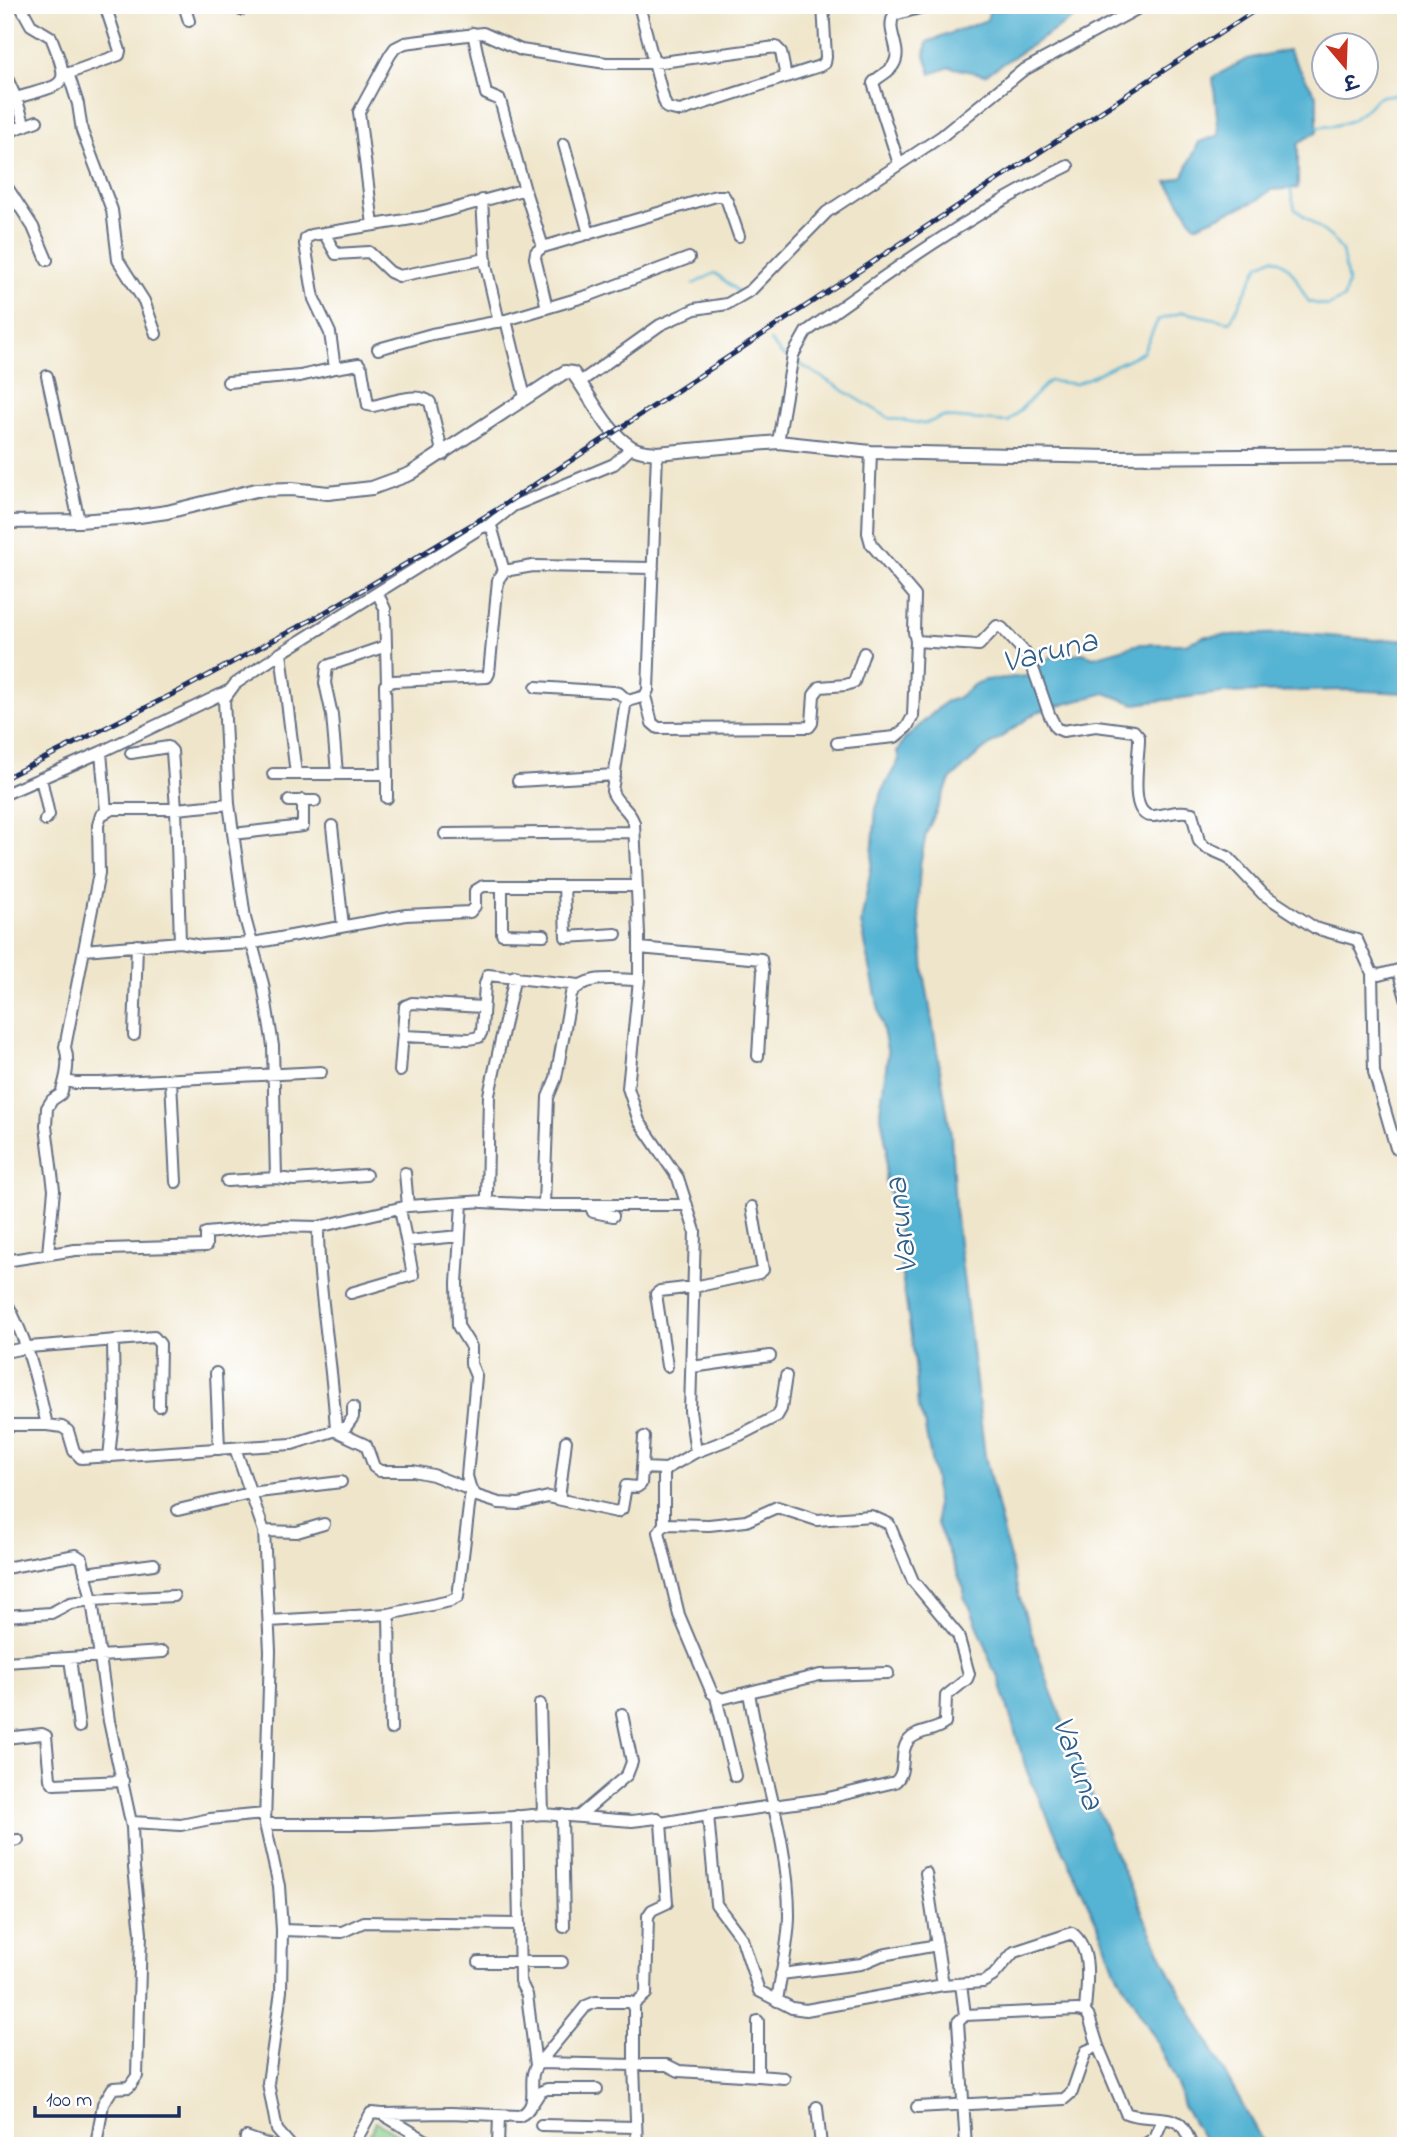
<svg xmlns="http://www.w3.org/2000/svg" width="1411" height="2151" font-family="'Indie Flower','Playpen Sans Deva',sans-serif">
<rect width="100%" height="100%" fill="#fff"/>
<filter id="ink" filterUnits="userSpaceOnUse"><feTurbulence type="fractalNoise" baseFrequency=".0143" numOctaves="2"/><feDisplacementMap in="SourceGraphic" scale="14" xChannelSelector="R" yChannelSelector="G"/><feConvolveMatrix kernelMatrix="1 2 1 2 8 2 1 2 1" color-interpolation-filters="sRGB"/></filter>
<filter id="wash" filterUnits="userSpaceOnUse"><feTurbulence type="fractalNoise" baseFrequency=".00686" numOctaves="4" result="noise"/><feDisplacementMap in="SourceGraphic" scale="28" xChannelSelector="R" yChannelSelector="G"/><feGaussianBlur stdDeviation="1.57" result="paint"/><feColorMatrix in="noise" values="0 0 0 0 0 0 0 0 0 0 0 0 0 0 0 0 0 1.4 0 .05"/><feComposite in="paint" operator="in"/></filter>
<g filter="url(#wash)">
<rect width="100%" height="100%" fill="#efe5ca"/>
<!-- green -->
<path fill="#8cd28c" stroke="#548075" stroke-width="2" d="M376,2121L417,2146H364Z"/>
<!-- water -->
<path fill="#54b3d3" stroke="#387198" stroke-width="2" d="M991,5H1094L985,75L950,67L931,74L925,55L927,42L987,20Z
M1288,50L1317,97V132L1298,143V188L1271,190L1256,201L1195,226L1167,182L1183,176L1199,142L1219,135L1213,77L1247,59Z
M1294,633L1375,640L1406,639V693L1346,690L1221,693L1135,704L1105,693L1037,712L983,750L950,780L926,834L920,865L918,901L924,972L951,1135L955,1210L985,1456L1019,1596L1051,1691L1112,1846L1169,1971L1265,2146H1208L1183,2106L1179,2090L1157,2042L1115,1970L1101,1932L1027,1772L998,1675L991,1666L987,1649L970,1607L964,1597V1589L937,1524L935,1480L924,1423L918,1407L915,1363L901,1268L902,1245L890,1192L885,1182L887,1148L880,1111L888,1054L861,923L871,868L876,809L884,787L899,760L897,752L904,740L945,702L957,698L975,684L986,680L1027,676L1050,657L1083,653L1094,657L1139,644H1185L1206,636Z"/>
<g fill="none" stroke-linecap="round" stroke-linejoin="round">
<!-- stream -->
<path stroke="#54b3d3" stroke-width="2.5" d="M1315,128C1327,126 1343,126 1353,119C1380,102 1366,93 1406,95
M693,284L715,273L740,293
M770,341L782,355L789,358
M795,361L889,418L924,424L943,417L1008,422L1049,381L1076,384L1143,352L1158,320L1183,312L1230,322L1259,265L1273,258C1296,267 1296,283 1309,302L1328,306L1344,298L1348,282L1342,251L1332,238L1295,209L1290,188"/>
</g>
</g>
<g filter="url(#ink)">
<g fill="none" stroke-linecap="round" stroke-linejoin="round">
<!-- minor casing -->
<g stroke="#656f84" stroke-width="14">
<path id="minor" d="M184,5L189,21
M240,5L241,10
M639,5L664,101L667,108L680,111L820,66L825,63L826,57L823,5
M473,33L486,94L500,100L526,194
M68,73L78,104L82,131L112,210L118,260L144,301L156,334
M5,74L16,98L25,126
M64,75L119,55L120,51L105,5
M16,98C66,83 72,89 51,37L31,25L20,5
M5,133L37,121
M564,144L589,234
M899,164L873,83C879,75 890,73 894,64C903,49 885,31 894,15L930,5
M5,184L33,227L47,260
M482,200L486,266L499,322
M373,225L359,112L390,55L395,48L405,43L483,33L521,50L606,63H654L776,47L781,52L786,77
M324,233L336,254L369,252L390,272L399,276L486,259
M547,308L535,258L536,252L543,247L716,196H724L727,201L739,236
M506,320L525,397
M378,349L432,334L506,320L590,295L689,258
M47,376L79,521
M228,382L300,376L335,368
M580,382L660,325L695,309L727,304L751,290L827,212L942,136L1022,71L1144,5
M778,442L793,355L806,332C888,273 976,210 1068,166
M871,452L868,533L871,544L915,596L914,632L916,641L979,645L997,626L1002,628L1029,657L1049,714L1056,728L1063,731L1096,726L1134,731L1139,737C1140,755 1126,819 1154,816C1166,815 1180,809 1192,813L1199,841L1205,847L1228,857L1263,894L1315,928L1357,940L1372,973L1379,975L1406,968
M657,453L648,690L645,696L628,701L625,706L612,791C616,804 630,809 634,823L639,934V980L628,1088L639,1121L678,1178L695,1231L690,1411L696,1452
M443,455L430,402C417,391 389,403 373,406L368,405L362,369L359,364L335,368L330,333L314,299L305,244L306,238L312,235L424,217L522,190L526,194L543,247
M488,526L513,506L614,464L631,448
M378,594L385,609L387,683
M281,653L296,774
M536,687L613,692L619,693L628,701
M645,696L652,723L658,728L809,727L812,723L814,695L820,687L846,685L854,682L864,653
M837,743L895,737L907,727L913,716L916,641
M101,752L106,811
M337,773L332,715L325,683L327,666L386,646
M273,774H385L387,770L385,685L393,681L487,677L489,673L498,580L504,571L533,566L653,568
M41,778L49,815L45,820
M518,781L615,775
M5,794L101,752L230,690
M387,798V770
M289,801H315
M332,826L343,926
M233,834L303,826V800
M445,834L634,832
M502,886V934L544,935
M564,886L566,937L616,934
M180,942L176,809L229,804
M639,948L761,959L763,971L758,1056
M84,950L99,873L98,825L101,815L112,809H176L172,751L168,747L131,753
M1398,970L1406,998
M1372,973L1374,1072L1396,1148
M134,1035L137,945
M404,1036L469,1039L479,1037L482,1031L485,984L488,975L579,985
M400,1071L405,1006L412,1003L483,1007
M171,1080L176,1182
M66,1081L75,1083H99L321,1072
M405,1173L408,1206
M366,1175L294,1180L276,1178L273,1046L263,984L245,918L229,804L224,699L235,684L281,653L482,527L488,526L492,529L504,571
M227,1181L276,1178
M482,1202L544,1205H687
M462,1203L457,1283L458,1326L471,1347V1364L476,1376L467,1476L471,1490L477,1496L499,1503L519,1504L548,1497L617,1512L622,1509L626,1486L637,1487L641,1484L642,1468
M544,1205L548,1097L556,1078L571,994C585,973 617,980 639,980
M590,1205L593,1212L613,1216
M318,1227C318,1295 333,1363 336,1431L366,1445L374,1467L380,1471H413L433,1475L471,1490L458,1597L450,1601L389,1614
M407,1241L460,1236
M48,1254L54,1190L46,1126L47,1108L52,1100L61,1094C66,1078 70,1063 65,1047L84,950L180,942L201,946L253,943L406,915L470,912L475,906V891L483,886H636
M5,1261L75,1250L206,1246V1233L276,1226L318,1227L408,1206L485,1201L487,1197L489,1095L515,976
M351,1293L413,1275L400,1209
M5,1300C29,1342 36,1379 47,1425L62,1427L68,1431L74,1451L81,1458L292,1444L346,1427L353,1417V1407
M5,1352L29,1347L154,1337L160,1344L159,1406
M667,1366L656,1294L660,1291L694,1287L759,1273L763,1270L752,1207
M692,1367L770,1356
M216,1373L219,1449
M5,1425H47
M644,1437L642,1468L666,1469
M235,1448L264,1531L297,1532L324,1524
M109,1457L114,1409L113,1340
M559,1499L566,1441
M178,1510L250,1493L341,1482
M664,1524V1474L666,1469L696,1452L740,1435L777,1416L781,1409L786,1376
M264,1531L270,1651L265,1824L279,1886L282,1930L281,1991L268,2083L277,2130L291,2146
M5,1568L76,1555L82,1559L92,1600L109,1721L132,1827L134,1868L141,1933L137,2076L129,2087L113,2088L103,2104L96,2146
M85,1573L154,1564
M5,1616L51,1613L70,1603L92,1600L174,1596
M269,1621L389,1614L391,1729
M70,1658L79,1727
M5,1662L163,1652
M749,1692L721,1699L712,1693L679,1615L659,1532L664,1524L709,1525L746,1521L777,1507L817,1520L871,1516L889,1524L913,1581L958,1635L969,1674L967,1679L946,1696L945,1723C935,1732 918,1730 909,1740C898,1751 908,1772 895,1782L824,1799L708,1815L716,1904L742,1939L759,1991L792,2008L806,2010L943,1985L983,1982L993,1976L1014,1952L1072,1933C1094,1950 1086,1988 1085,2012
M716,1697L735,1776
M540,1704L543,1814
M5,1738L42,1734L46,1736L50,1779L54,1784L123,1781
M562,1815L564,1927
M580,1815L627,1775L632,1762L622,1714
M517,1816L520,1981L527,1995L536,2065
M132,1822L181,1825L210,1819L265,1814
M265,1824H372L512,1817L543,1814L632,1821L657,1818L661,1823
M5,1842L18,1840
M926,1873L943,1985
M282,1930L342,1932L364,1922L519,1924
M479,1962H562
M781,1974L861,1964L882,1955L937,1945
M961,1984L965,2015
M777,2001C781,1973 789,1943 789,1915C789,1839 760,1767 749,1692L820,1675L888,1673
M633,2005L646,1994L648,1916L652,1910L667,1903L661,1823L708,1815
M758,2021V2076L784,2078
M539,2063L586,2006L596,2002H630L634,2008V2065H667L679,2071L758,2076
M533,2103L540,2092L547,2089H597
M817,2107L821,2146
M917,2107L1064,2099L1072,2092L1086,2051L1098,2046
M382,2114L451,2113L519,2116C544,2106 523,2077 539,2063L634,2065L637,2146
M541,2125L636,2127
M245,2146L246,2137L272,2146
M353,2146L371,2113L382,2114L435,2146
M498,2146L499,2116
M966,2146L958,2022L965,2015L1078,2010L1085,2012L1089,2017L1098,2046L1126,2113C1140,2120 1172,2114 1181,2125C1186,2130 1189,2140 1192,2146
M1142,2146L1155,2138L1163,2119"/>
</g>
<!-- tertiary casing -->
<g stroke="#656f84" stroke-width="16">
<path id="tertiary" d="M5,522L79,521L132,517L167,512L256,490L292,489L328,493L372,488L410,474L565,372L573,373C591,396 605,431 631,447C639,452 648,452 657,453L778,442L871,452L1111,457L1406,455"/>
</g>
<!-- minor -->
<use href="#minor" stroke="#fff" stroke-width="10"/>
<!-- tertiary -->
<use href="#tertiary" stroke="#fff" stroke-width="12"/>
<!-- rail casing -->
<g stroke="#1b2f5e" stroke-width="5">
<path id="rail" d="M5,778L181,690L322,614L496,510L1263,5"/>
</g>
<!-- rail -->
<use href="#rail" stroke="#fff" stroke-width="2.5" stroke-dasharray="8" stroke-linecap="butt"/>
</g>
</g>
<g text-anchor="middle" stroke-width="5" stroke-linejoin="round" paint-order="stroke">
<!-- water labels -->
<g font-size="33" font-style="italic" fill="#2f5d87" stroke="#fff">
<text transform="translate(1049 649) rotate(-14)" y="12">Varuna</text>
<text transform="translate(899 1226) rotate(-97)" y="12">Varuna</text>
<text transform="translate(1080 1762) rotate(70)" y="12">Varuna</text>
</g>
</g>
<!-- margin -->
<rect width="1411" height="2151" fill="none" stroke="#fff" stroke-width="28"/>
<!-- north arrow -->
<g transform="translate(1345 66) rotate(161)"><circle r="33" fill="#ffffff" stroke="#a4acbf" stroke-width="2"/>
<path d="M0-5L12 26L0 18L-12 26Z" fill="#c8321e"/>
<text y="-10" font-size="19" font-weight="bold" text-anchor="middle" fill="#1b2f5e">उ</text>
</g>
<!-- scale -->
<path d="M35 2106v10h144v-10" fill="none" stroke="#1b2f5e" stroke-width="3.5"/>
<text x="46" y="2106" font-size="21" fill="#1b2f5e" stroke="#ffffff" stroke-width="5" paint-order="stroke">100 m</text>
</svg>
